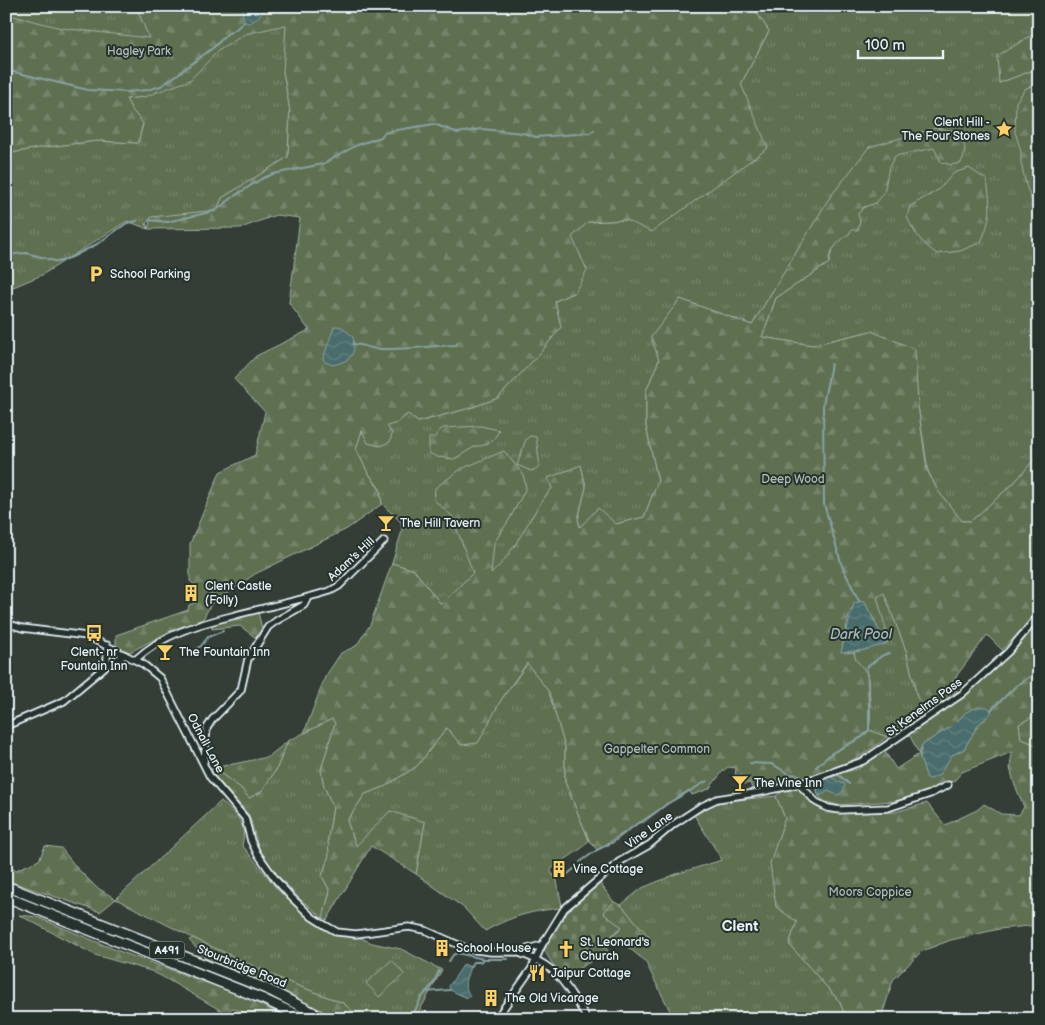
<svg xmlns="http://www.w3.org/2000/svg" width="1045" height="1025" font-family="'Balsamiq Sans',sans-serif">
<defs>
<pattern id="grass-tufts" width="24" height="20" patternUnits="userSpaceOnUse" patternTransform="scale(1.25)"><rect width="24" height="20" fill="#5e6f51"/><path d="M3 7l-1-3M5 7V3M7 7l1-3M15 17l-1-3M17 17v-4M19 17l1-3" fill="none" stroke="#75846b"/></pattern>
<pattern id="forest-firs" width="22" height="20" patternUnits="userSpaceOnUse" patternTransform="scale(1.25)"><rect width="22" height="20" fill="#5e6f51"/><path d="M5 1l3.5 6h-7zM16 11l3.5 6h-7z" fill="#75846b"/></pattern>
<pattern id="cemetery-stones" width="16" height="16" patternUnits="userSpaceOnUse" patternTransform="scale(1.25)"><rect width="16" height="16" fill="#5e6f51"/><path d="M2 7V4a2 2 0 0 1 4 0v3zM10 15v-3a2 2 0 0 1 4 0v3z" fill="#75846b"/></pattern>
<pattern id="water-waves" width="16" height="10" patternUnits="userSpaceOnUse" patternTransform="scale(1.25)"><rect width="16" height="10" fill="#486d6c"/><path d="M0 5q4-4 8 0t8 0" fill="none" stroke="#628282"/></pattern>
</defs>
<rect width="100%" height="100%" fill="#343d36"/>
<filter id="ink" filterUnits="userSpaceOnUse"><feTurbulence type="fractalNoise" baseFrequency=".02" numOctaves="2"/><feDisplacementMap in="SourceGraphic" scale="10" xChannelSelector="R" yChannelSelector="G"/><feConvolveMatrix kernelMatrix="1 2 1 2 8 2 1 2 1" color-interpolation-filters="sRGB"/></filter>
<g filter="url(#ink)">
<!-- grass -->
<path fill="url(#grass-tufts)" stroke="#a3b0a4" d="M6,6H345L283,71L290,111L288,157L222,198L217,210L153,218L146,223L148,229L127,221L42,275L6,290V154L38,148L97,141L138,143L143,124L132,110L126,99L142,97L6,74Z
M752,6H1039V31L1018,43L999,83L1039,68V82L1025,89L1033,206L1039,220V457L1033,461L1014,483L971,521H962L938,491L928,471L918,406L871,331L812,345L762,337L776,298L829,263C830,247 839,242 850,233L828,201L752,325L680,299L659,360L646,391V426L658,481L644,517L616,524L580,527L578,519L586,487L581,466L548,478L552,488C532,511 522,540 503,564C489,581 460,593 441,604L414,570L392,563L402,531L401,522L382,504L380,489L367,471L356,449L362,430L397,423L408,414L418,422L470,408L498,398L541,352L561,327L555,301L575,292L572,236L588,222L626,220L741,84L769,31Z
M884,592L907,653L917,697L927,711L887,737L869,730C871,718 870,687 867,675C864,665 854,664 854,652L865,650L877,597Z
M528,663L549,692L565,747V782L589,840L582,848L551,869V872L557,881L562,906L561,908C531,911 512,916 485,931L464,908L416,874L425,822L356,846L347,821L365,794L384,787L417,766L447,728L501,700Z
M1039,713V746L1021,739L1019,724Z
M332,719L335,723L321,770L324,786L333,807L328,839L329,855L322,876L330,891L323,918L300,899L279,877L260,852L249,815L211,772V769L213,768L241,788L249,798L261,792L276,770L288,741Z
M776,796L785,818L779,839L797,922L789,944L840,1002L846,1019H674L645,961L624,944L628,938H650L621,905L642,888L676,874L722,860L694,815L719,802Z
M221,801C236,815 248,823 242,845L278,890L304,914L326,930L339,935L361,938L372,943L401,949L442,970L415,1019H362L343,1003L283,980L193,938L116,899Z"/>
<!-- forest -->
<path fill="url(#forest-firs)" stroke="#a3b0a4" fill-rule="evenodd" d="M136,6H752L769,31L741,84L768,148L652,232L626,220L588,222L572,237L587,270L575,292L555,301L561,327L541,352L498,398L470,408L418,422L408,414L397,423L387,426L392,433L390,442L380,446L368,443L362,431L356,449L367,471L380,490L382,504L347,529L255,574L211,604L203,619L175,629L130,652L116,647V635L188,610L189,605L196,602L198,588L190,581V544L220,472L255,455L265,412L234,379L256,356L309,330L289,303L300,218L276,215L241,228L148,229L151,217L217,210L222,198L288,157L290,111L283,71L286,25L245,34L218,51L190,80L144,97L126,99L132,110L143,123L138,143L97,141L38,148L6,154V14L61,28L149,38Z
M1039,31V68L999,83L997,56Z
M1039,82V220L1026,185L1021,163V151L1015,132L1016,102L1025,89Z
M936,128L954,131C965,143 968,147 961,163L951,165L941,162L934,148L895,156L889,167L884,193L876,203L864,207L858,214L860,221L858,230H851L850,233C839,242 830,247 829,263L776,298L762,337L812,345L871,331L915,349L918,406L927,470L938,491L962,521H971L1014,483L1033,461L1039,457V608L1029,622L1002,650L987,635L952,682L958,692L927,711L917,697L907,653L884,593L877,597L889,640L886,644L864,601L850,611L843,642L845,653L854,652C855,664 864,665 867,675C870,687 871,718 869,730L887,737C869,751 855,761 832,769C821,773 809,774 798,780L753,791L750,783L744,784L742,775L735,776L736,768L728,767L723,771L709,789L692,795L689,790L597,850L589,840L565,782V747L549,692L527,663L501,700L478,743L461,745L447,728L417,766L384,787L365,794L347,821L356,846L390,811L425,822L416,874L371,846L327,920L323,918L330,891L322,876L329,855L328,839L333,807L324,786L321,770L335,723L332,719L304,733L325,677L341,653L356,646L370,625L392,563L414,570L441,604L473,573L452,516L434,500L435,488L461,469L504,451L523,474L526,488L509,520L494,543L491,574C517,551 529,515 552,488L548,478L581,465L586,487L578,519L580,527L598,508L616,524L644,517L658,481L646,426V391L659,360L651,337L680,299L752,325L828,200L869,147Z
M969,168L987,180C991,207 992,217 981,242L960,251L937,254C922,243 915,235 907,217L910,206L938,190L954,173Z
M480,426L499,430C495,440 486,447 476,446L454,459L437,457L429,453V438H434L439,431L443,428Z
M530,436L536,437L540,467L531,471L517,465L526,439Z
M258,613L262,628L256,638L240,626L212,629L210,624Z
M1039,618V713L1019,724L1021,739L1039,746V925L999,929L973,935L951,940L922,951L893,980L881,1019H846L840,1002L789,944L797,922L776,907L770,863L785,818L776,796L783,791L800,788L815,806L827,813L895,812L927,803L945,825L977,810L984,804L1001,814L1019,815L1024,807L1014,783L1010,768L1012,752L962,772L954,781L942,784L933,791L895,801L837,805L826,802L819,797L817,791L818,778L858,769L884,750L896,769L919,754L909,734C957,701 1007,667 1039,618ZM966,712L991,713L978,725L964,749L952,755L927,778L919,754L922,745L952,726Z
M288,741L276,770L261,792L249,798L241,788L213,768L268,757Z
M45,846L61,848L76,867L96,887L116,899L100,912L6,880V867L16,870L39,860Z
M614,902L621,905L650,938H629L624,944L603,943L621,928L604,914V911Z
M19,915L37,917L116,950L235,993L291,1019H262L232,1008L227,1014L163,977L151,971L95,955Z
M193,938L283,980L343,1003L362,1019H333L272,986L205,958L189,940Z"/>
<!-- cemetery -->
<path fill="url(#cemetery-stones)" stroke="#a3b0a4" d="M599,882L614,902L605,911L604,914L622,927L603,943L608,951L565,977L552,963L544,950C555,921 577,902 599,882Z"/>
<!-- pitch -->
<path fill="#5e6f51" stroke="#a3b0a4" d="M392,960L404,974L379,997L366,983Z"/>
<!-- water -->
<path fill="url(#water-waves)" stroke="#88a2a4" d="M248,6H267C261,14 244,37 242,11Z
M336,326L342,327L353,337C356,356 351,360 333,365L325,362L323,359L334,327Z
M864,601L886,644L865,650L841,652L854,603Z
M978,707H987L991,710V713L978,725L964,749L952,755L939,775L931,779L927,778L920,758L922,745L952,726L966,712Z
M831,777L838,782L845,784L843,792L838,795L828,791L822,795H818L817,787L820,779Z
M464,964L470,967C466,981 462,982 470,996L467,998L450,990L449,986Z"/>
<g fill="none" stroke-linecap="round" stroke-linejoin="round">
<!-- stream -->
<path stroke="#88a2a4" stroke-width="2" d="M6,70L88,90L127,92L147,90L161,86L174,77L214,47L227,34L236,29L245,21
M149,220L167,222L215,211L236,195L261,179L273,174L323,164L357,145L381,137L384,133L391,131L434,124L458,133L481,129L523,133L536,137L590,133L594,130
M6,255L26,253L45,258
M47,259L58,262L72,257L97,244L127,223L137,221
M353,344C362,344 368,348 376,349C403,350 429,346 456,345L458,342
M831,364L823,405L824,504L842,566L859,601
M185,656L201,646L208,637L223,631
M991,710L1016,686L1037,672
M750,763L772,764L789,774L800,775
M816,767L832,753L862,737L869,730V708L867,667L883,655L890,653
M827,777L839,775L849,784
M580,862L597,850L613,842L638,823L643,822L667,804L707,781
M563,878L575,868
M449,961L453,955L457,953L484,959H508
M470,967L473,962H480L484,959
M425,992L450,990
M411,1019L421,998L433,984L439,971"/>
<!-- minor casing -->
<g stroke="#e8f1f8" stroke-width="9">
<path id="minor" d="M6,623L22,628L87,636L143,664L160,678L210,777L245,818L251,841L257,853L276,880L292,898L312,917L323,924L337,932L356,934L409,927L425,930L468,949L491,952H516L542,945
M107,645V665
M135,660C163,634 196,625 232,616C265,607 298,601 330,591L339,586L384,541
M6,726L64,701L107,665L125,655
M204,762L207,728L212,720L241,690L248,659L268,627L276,621L304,605L308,597
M799,784L816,802L828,808L840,810L888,808L930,794L948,785
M516,952C547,962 557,971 574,998C578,1004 584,1011 586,1019
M496,1019L532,968L542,945L564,909L619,862L649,845L674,824L700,807L717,799L761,792L799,784L863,761L962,694L1008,652L1039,615"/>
</g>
<!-- highway casing -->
<g stroke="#e8f1f8" stroke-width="12">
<path id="highway" d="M6,886L269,990L326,1019
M6,897L263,999L306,1019"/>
</g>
<!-- minor -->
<use href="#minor" stroke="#26332d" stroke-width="5.5"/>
<!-- highway -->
<use href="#highway" stroke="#26332d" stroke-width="9"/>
</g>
</g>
<!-- icons -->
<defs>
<g id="sight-bare" transform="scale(1.35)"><path d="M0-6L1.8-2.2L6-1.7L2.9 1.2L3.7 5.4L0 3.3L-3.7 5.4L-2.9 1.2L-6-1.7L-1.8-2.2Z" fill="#ffd166" stroke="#26332d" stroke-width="2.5" paint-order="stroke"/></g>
<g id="parking-bare" transform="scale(1.35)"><path d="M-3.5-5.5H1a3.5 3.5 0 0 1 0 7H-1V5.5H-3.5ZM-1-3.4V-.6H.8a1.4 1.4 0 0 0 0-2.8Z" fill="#ffd166" stroke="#26332d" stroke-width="2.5" paint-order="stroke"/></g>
<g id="bar-bare" transform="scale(1.35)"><path d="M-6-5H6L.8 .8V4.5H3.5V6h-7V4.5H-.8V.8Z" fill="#ffd166" stroke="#26332d" stroke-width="2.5" paint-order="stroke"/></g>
<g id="building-bare" transform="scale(1.35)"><path d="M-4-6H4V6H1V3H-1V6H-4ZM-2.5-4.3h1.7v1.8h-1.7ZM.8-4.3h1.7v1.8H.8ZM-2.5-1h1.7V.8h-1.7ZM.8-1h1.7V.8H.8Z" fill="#ffd166" stroke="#26332d" stroke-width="2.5" paint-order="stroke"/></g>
<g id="bus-bare" transform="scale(1.35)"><path d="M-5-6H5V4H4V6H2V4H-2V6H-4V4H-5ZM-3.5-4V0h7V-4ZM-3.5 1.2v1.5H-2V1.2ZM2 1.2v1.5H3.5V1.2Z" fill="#ffd166" stroke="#26332d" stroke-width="2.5" paint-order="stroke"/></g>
<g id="church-bare" transform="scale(1.35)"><path d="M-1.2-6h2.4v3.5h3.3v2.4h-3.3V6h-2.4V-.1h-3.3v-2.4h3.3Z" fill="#ffd166" stroke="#26332d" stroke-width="2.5" paint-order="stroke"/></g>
<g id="restaurant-bare" transform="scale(1.35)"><path d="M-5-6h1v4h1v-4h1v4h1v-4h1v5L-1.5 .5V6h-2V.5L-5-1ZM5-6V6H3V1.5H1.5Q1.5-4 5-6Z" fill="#ffd166" stroke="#26332d" stroke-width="2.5" paint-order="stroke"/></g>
</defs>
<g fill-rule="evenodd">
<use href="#sight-bare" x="1004" y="129"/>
<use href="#parking-bare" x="96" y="274"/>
<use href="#bar-bare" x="386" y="523"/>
<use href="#building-bare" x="191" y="593"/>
<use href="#bus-bare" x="94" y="633"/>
<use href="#bar-bare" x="165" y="652"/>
<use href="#bar-bare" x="740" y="783"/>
<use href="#building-bare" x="559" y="869"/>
<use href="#building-bare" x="442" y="948"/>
<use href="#church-bare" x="566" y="949"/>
<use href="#restaurant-bare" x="537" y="973"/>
<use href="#building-bare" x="491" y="998"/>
</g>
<g text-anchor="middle" stroke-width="4" stroke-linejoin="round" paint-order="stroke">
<!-- shield labels -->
<rect fill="#26332d" stroke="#aeb8bb" stroke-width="1" x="149.5" y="941.5" width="35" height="17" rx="4"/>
<g font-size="11" font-weight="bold" fill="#e8f1f8">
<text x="167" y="954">A491</text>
</g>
<!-- park labels -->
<g font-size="12" fill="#b1bdb5" stroke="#26332d">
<text x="139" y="55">Hagley Park</text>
<text x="793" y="483">Deep Wood</text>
<text x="657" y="753">Gappelter Common</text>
<text x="870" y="896">Moors Coppice</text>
</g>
<!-- poi labels -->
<g font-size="12" fill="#e8f1f8" stroke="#26332d" text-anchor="start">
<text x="990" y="126" text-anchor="end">Clent Hill -<tspan x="990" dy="14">The Four Stones</tspan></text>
<text x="110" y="278">School Parking</text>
<text x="400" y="527">The Hill Tavern</text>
<text x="205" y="590">Clent Castle<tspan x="205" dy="14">(Folly)</tspan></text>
<text x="94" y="656" text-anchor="middle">Clent- nr<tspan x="94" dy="14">Fountain Inn</tspan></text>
<text x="179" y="656">The Fountain Inn</text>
<text x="754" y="787">The Vine Inn</text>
<text x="573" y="873">Vine Cottage</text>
<text x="580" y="946">St. Leonard's<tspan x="580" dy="14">Church</tspan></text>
<text x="456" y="952">School House</text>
<text x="551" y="977">Jaipur Cottage</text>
<text x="505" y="1002">The Old Vicarage</text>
</g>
<!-- street labels -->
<g font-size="12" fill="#e8f1f8" stroke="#26332d">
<text transform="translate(351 559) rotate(-43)" y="4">Adam's Hill</text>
<text transform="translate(924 707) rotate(-36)" y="4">St Kenelms Pass</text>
<text transform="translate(206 743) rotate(62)" y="4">Odnall Lane</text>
<text transform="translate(649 830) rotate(-35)" y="4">Vine Lane</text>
<text transform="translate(242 966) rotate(22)" y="4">Stourbridge Road</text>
</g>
<!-- water labels -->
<g font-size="14" font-style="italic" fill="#a8bcc0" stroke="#26332d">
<text x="861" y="639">Dark Pool</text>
</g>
<!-- quarter labels -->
<g font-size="15" font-weight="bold" fill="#e8f1f8" stroke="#26332d">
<text x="740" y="931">Clent</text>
</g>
</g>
<!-- margin -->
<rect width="1045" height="1025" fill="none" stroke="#26332d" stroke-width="25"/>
<rect x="12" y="12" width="1020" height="1000" fill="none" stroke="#e8f1f8" stroke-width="2" filter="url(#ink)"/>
<!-- scale -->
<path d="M858 50v8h85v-8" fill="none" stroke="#e8f1f8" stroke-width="2.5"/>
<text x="865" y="50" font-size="15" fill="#e8f1f8" stroke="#26332d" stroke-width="4" paint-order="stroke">100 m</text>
</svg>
